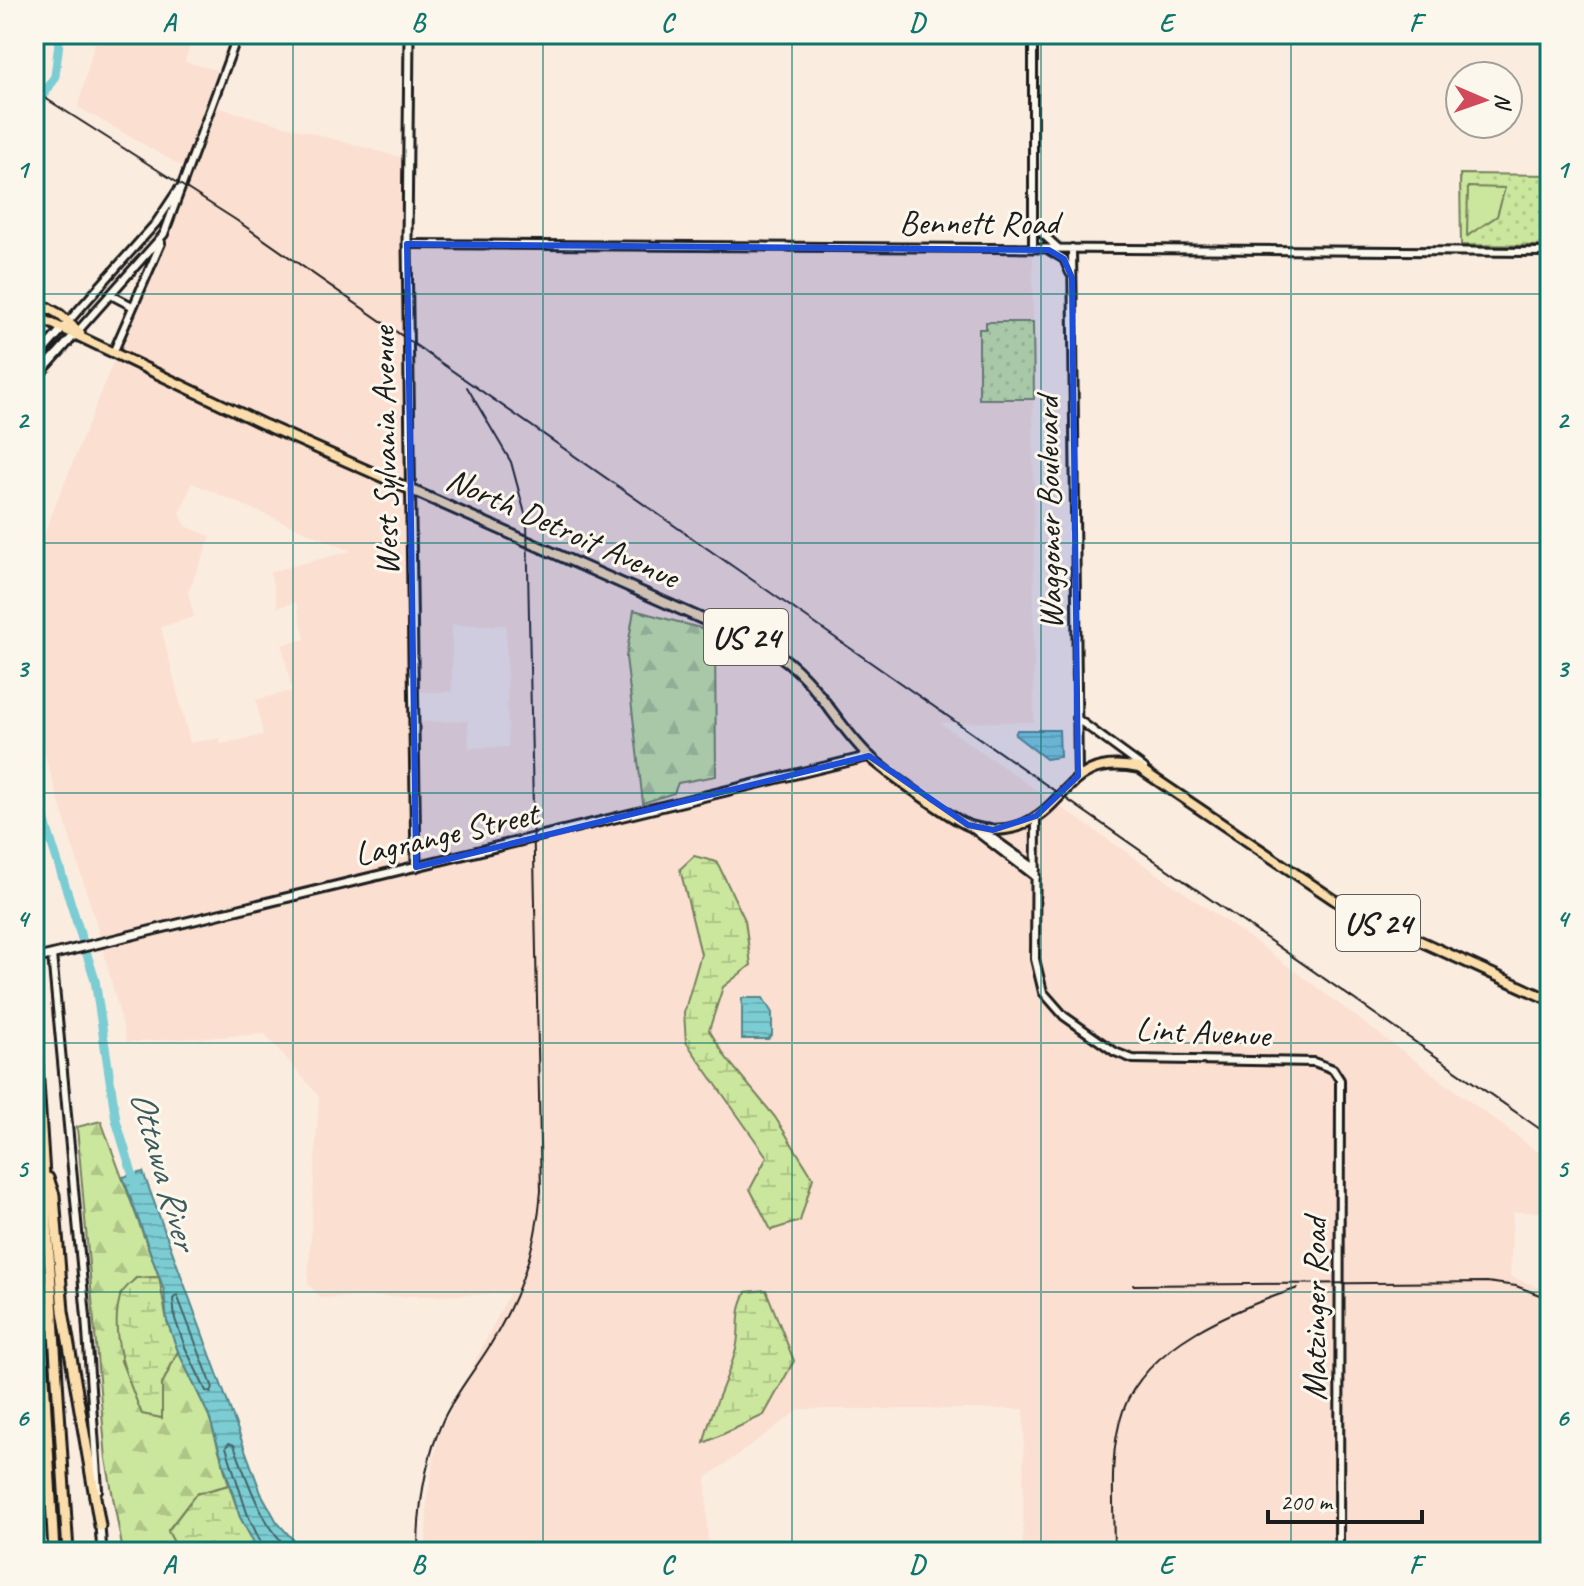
<svg xmlns="http://www.w3.org/2000/svg" width="1584" height="1586" font-family="Caveat,sans-serif">
<defs>
<pattern id="grass-dots" width="8" height="8" patternUnits="userSpaceOnUse" patternTransform="scale(2)"><rect width="8" height="8" fill="#cbe69d"/><path d="M2 2h.1M6 6h.1" fill="none" stroke="#aec587" stroke-width="1.8" stroke-linecap="round"/></pattern>
<pattern id="forest-firs" width="22" height="20" patternUnits="userSpaceOnUse" patternTransform="scale(2)"><rect width="22" height="20" fill="#cbe69d"/><path d="M5 1l3.5 6h-7zM16 11l3.5 6h-7z" fill="#aec587"/></pattern>
<pattern id="wetland-marsh" width="20" height="14" patternUnits="userSpaceOnUse" patternTransform="scale(2)"><rect width="20" height="14" fill="#cbe69d"/><path d="M1 5h8M5 5V1M11 12h8M15 12V8" fill="none" stroke="#aec587"/></pattern>
<pattern id="water-rules" width="6" height="5" patternUnits="userSpaceOnUse" patternTransform="scale(2)"><rect width="6" height="5" fill="#7bcdd3"/><path d="M0 2.5h6" fill="none" stroke="#6aafb5"/></pattern>
</defs>
<rect width="100%" height="100%" fill="#fbece0"/>
<filter id="ink" filterUnits="userSpaceOnUse"><feTurbulence type="fractalNoise" baseFrequency=".0125" numOctaves="2"/><feDisplacementMap in="SourceGraphic" scale="16" xChannelSelector="R" yChannelSelector="G"/><feConvolveMatrix kernelMatrix="1 2 1 2 8 2 1 2 1" color-interpolation-filters="sRGB"/></filter>
<g filter="url(#ink)">
<!-- built -->
<path fill="#fbdfd1" fill-rule="evenodd" d="M97,34H193L185,62L217,70L205,104L403,158V249L1033,252L1034,722L940,723L1254,941L1550,1161V1212H1513L1510,1276L1550,1292V1552H1023L1024,1409H800L706,1478L708,1552H426L427,1497L439,1434L509,1294L320,1298L308,1283L319,1096L265,1034L127,1042L99,933L34,719V559L190,171L78,107ZM192,483L351,551L270,572L278,607L296,602L305,639L282,645L292,691L256,700L263,735L221,744L220,738L190,743L161,627L194,617L188,592L211,537L186,526L180,514ZM452,625H506L508,747L469,748L468,721L420,722L419,692H452Z"/>
<!-- grass -->
<path fill="url(#grass-dots)" stroke="#74815c" stroke-width="2" d="M1460,174L1550,175V246L1461,245Z
M986,322H1033L1034,399H979V329H986Z"/>
<!-- forest -->
<path fill="url(#forest-firs)" stroke="#74815c" stroke-width="2" d="M634,610L715,632L716,776L678,783L674,793L643,803L626,657Z
M101,1121L159,1277L136,1278L120,1295L121,1361L142,1413L161,1418L162,1384L178,1351L209,1416L229,1485L196,1494L168,1530L179,1552H123L106,1459L77,1127Z"/>
<!-- wetland -->
<path fill="url(#wetland-marsh)" stroke="#74815c" stroke-width="2" d="M694,856L717,862L745,920L751,965L723,987L709,1030L727,1059L775,1117L813,1178L800,1221L771,1230L750,1189L767,1157L686,1042L684,1013L701,954L680,869Z
M159,1277L167,1321L178,1351L162,1384V1418L142,1414C127,1378 109,1337 120,1297C122,1290 131,1283 136,1278Z
M766,1290L794,1361L764,1415L704,1443C710,1411 726,1384 735,1353C742,1331 734,1315 746,1292Z
M229,1485L240,1517L259,1552H179L168,1531L196,1494Z"/>
<!-- pitch -->
<path fill="#cbe69d" stroke="#74815c" stroke-width="2" d="M1468,187L1505,188L1497,216L1467,236Z"/>
<!-- water -->
<path fill="url(#water-rules)" stroke="#55868a" stroke-width="2" d="M1017,730H1059L1060,757L1046,759L1015,735Z
M742,998H763L772,1013V1035L768,1039H742Z
M143,1172L261,1493L277,1522L304,1552H259L240,1517L209,1416L178,1351L167,1321L164,1290L123,1177Z"/>
<g fill="none" stroke-linecap="round" stroke-linejoin="round">
<!-- shore -->
<path stroke="#426365" stroke-width="2" d="M177,1295L213,1388L211,1393L206,1391L185,1347L175,1319L173,1299Z
M265,1552L247,1513L226,1447L229,1443L234,1445C248,1482 261,1525 292,1552"/>
<!-- river -->
<path stroke="#7bcdd3" stroke-width="9" d="M34,112L55,76L60,34
M34,787L95,980L116,1120L136,1186"/>
<!-- tertiary casing -->
<g stroke="#1c1c1c" stroke-width="12">
<path id="tertiary" d="M1035,227L1058,248
M407,244L1550,252
M1033,248V34
M1072,248L1078,776
M1049,250L1064,259L1070,273
M111,295L132,306
M68,322L156,223L178,190
M78,331L164,234L238,34
M113,353L161,243
M1076,718L1144,768
M1036,816L1035,959L1043,992L1064,1016L1115,1052L1133,1059L1314,1062L1333,1069L1340,1080L1339,1552
M968,825L1036,877
M980,829L1036,869
M52,955L86,1317L98,1490"/>
</g>
<!-- secondary casing -->
<g stroke="#1c1c1c" stroke-width="13">
<path id="secondary" d="M409,34L407,244L416,867
M34,361L64,327
M34,380L78,331
M34,959L870,756
M100,1526L102,1552"/>
</g>
<!-- primary casing -->
<g stroke="#1c1c1c" stroke-width="14">
<path id="primary" d="M34,300L59,314L80,333
M34,315L265,425L770,649C817,678 832,720 869,756C884,770 953,820 970,826C986,831 1003,831 1019,826C1070,807 1067,753 1139,768L1345,907L1550,1000"/>
</g>
<!-- motorway casing -->
<g stroke="#1c1c1c" stroke-width="15">
<path id="motorway" d="M34,1019L68,1552
M48,1178L54,1195L63,1311L100,1526
M34,1202L54,1552"/>
</g>
<!-- tertiary -->
<use href="#tertiary" stroke="#fbf7ec" stroke-width="6"/>
<!-- secondary -->
<use href="#secondary" stroke="#fbf7ec" stroke-width="7"/>
<!-- primary -->
<use href="#primary" stroke="#fbddab" stroke-width="8"/>
<!-- motorway -->
<use href="#motorway" stroke="#fbddab" stroke-width="9"/>
<!-- rail -->
<path stroke="#1c1c1c" stroke-width="2" d="M34,91L236,220L1550,1136
M1133,1285L1487,1282L1516,1286L1550,1299
M418,1552C418,1506 424,1463 443,1420C455,1394 474,1371 489,1347C518,1300 537,1246 541,1191L527,521L511,462L467,387
M1114,1552C1114,1507 1108,1454 1123,1411C1147,1344 1235,1309 1298,1288"/>
</g>
</g>
<!-- marked area -->
<path fill="#1d4ed8" fill-opacity="0.2" stroke="#1d4ed8" stroke-width="6" stroke-linejoin="round" d="M407,244L1049,250L1064,259L1072,278L1078,776L1036,816L993,830L968,825L869,756L416,867Z"/>
<!-- grid -->
<path fill="none" stroke="#0f766e" stroke-width="2" stroke-opacity="0.55" d="M293,34V1552M543,34V1552M792,34V1552M1041,34V1552M1291,34V1552M34,294H1550M34,543H1550M34,793H1550M34,1043H1550M34,1292H1550"/>
<g text-anchor="middle" stroke-width="6" stroke-linejoin="round" paint-order="stroke">
<!-- shield labels -->
<g fill="#fbf7ec" stroke="#5f5e5a" stroke-width="2">
<rect x="704" y="609" width="84" height="56" rx="6"/>
<rect x="1336" y="895" width="84" height="56" rx="6"/>
</g>
<g font-size="32" font-weight="bold" fill="#1c1c1c">
<text x="746" y="648">US 24</text>
<text x="1378" y="934">US 24</text>
</g>
<!-- street labels -->
<g font-size="34" fill="#1c1c1c" stroke="#fbf7ec">
<text x="979" y="234">Bennett Road</text>
<text transform="translate(384 451) rotate(-91)" y="12">West Sylvania Avenue</text>
<text transform="translate(1048 513) rotate(-91)" y="12">Waggoner Boulevard</text>
<text transform="translate(563 527) rotate(24)" y="12">North Detroit Avenue</text>
<text transform="translate(446 833) rotate(-13)" y="12">Lagrange Street</text>
<text transform="translate(1203 1031) rotate(3)" y="12">Lint Avenue</text>
<text transform="translate(1314 1309) rotate(-90)" y="12">Matzinger Road</text>
</g>
<!-- water labels -->
<g font-size="36" font-style="italic" fill="#3d5a5c" stroke="#fbf7ec">
<text transform="translate(165 1169) rotate(74)" y="13">Ottawa River</text>
</g>
</g>
<!-- margin -->
<rect width="1584" height="1586" fill="none" stroke="#fbf7ec" stroke-width="88"/>
<!-- north arrow -->
<g transform="translate(1484 100) rotate(92)"><circle r="38" fill="#fbf7ec" stroke="#a29f99" stroke-width="2"/>
<path d="M0-6L14 30L0 20L-14 30Z" fill="#d1495b"/>
<text y="-12" font-size="22" font-weight="bold" text-anchor="middle" fill="#1c1c1c">N</text>
</g>
<!-- scale -->
<path d="M1268 1510v12h154v-12" fill="none" stroke="#1c1c1c" stroke-width="4"/>
<text x="1280" y="1510" font-size="24" fill="#1c1c1c" stroke="#fbf7ec" stroke-width="6" paint-order="stroke">200 m</text>
<rect x="44" y="44" width="1496" height="1498" fill="none" stroke="#0f766e" stroke-width="3"/>
<g font-size="26" text-anchor="middle" font-weight="bold" fill="#0f766e">
<text x="169" y="31">A</text>
<text x="418" y="31">B</text>
<text x="667" y="31">C</text>
<text x="917" y="31">D</text>
<text x="1166" y="31">E</text>
<text x="1415" y="31">F</text>
<text x="22" y="178">1</text>
<text x="1562" y="178">1</text>
<text x="22" y="428">2</text>
<text x="1562" y="428">2</text>
<text x="22" y="677">3</text>
<text x="1562" y="677">3</text>
<text x="22" y="927">4</text>
<text x="1562" y="927">4</text>
<text x="22" y="1177">5</text>
<text x="1562" y="1177">5</text>
<text x="22" y="1426">6</text>
<text x="1562" y="1426">6</text>
<text x="169" y="1573">A</text>
<text x="418" y="1573">B</text>
<text x="667" y="1573">C</text>
<text x="917" y="1573">D</text>
<text x="1166" y="1573">E</text>
<text x="1415" y="1573">F</text>
</g>
</svg>
